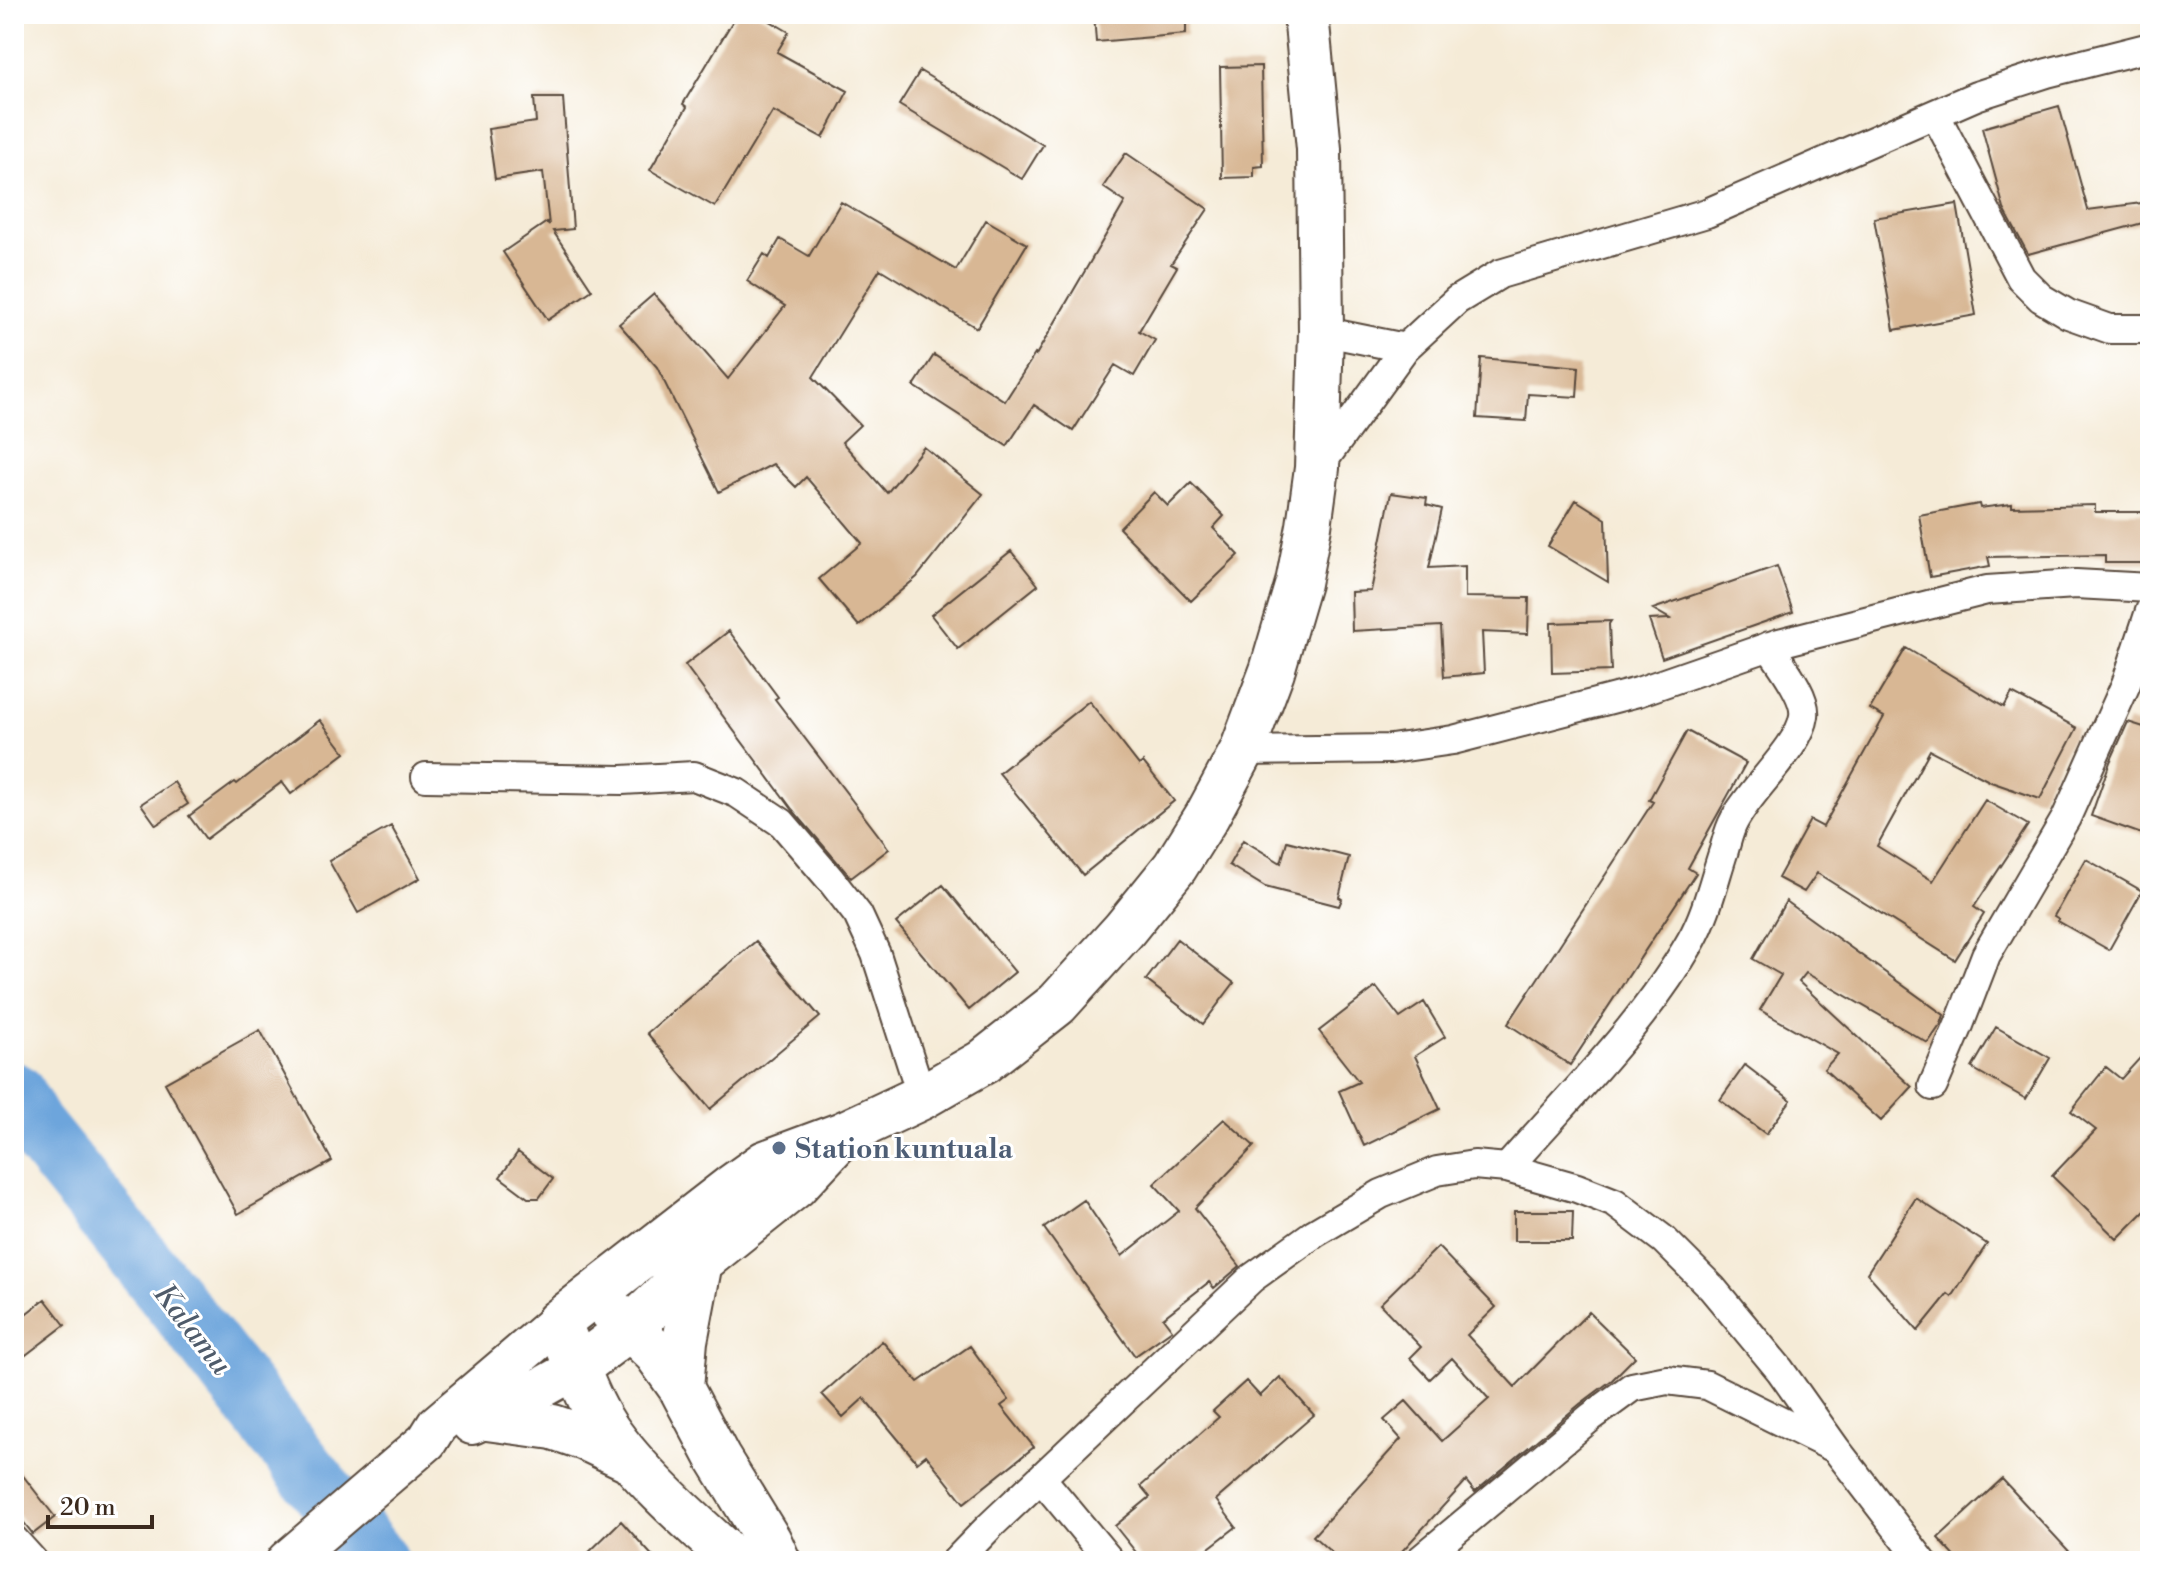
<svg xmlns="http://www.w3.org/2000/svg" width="2164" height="1575" font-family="'Libre Bodoni',serif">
<rect width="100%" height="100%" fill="#fff"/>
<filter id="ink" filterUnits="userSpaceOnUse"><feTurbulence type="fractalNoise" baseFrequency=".0125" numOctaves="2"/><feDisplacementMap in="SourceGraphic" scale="16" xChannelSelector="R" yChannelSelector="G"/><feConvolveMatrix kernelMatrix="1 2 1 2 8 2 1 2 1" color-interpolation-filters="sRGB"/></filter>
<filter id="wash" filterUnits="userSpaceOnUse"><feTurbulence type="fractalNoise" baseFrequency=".006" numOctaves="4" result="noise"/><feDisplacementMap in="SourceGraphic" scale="32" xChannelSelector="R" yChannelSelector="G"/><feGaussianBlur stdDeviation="1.8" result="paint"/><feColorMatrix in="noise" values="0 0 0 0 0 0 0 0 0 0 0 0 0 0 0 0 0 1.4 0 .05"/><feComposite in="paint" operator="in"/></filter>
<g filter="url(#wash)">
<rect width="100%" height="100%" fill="#f5ebd7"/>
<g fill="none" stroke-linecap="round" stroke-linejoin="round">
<!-- river -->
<path stroke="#6da5dc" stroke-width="62" d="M14,1093L32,1125L166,1291L377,1561"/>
</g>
<g id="blocks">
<!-- building -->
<path fill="#d8b794" d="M737,14H758L789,32L777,52L848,91L823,138L773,111L715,207L650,170L687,107L683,104Z
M1094,14H1186V34L1096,42Z
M1261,66L1263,166L1254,167V177L1222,178L1220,67Z
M920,71L1043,145L1022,179L899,105Z
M534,98H563L573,229L553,231L592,290L548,320L503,252L547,222L549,225L543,172L495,179L488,129L536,122Z
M2059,106L2088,210L2150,202V221L2028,254L2004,209L1982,128Z
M1126,153L1208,209L1171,264L1177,267L1139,331L1155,340L1134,376L1115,365L1073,431L1034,405L1007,446L914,386L934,355L1005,401L1035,354L1036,355L1125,202L1103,187Z
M841,202L956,270L986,220L1027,244L977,328L880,269L813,377L860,425L842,442L887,493L924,447L983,494L917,577L859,626L819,579L862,543L806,477L796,487L773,464L719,492L657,367L619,324L654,294L728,379L785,306L747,281L764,254L769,258L780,239L809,256Z
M1957,204L1976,315L1894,330L1874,218Z
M1481,358L1579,367L1577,397L1528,394L1526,421L1477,418Z
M1191,483L1224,516L1213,528L1239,555L1191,601L1119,528L1154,492L1168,506Z
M1391,493L1427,498L1426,505L1442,509L1429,568L1465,566V597L1529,598L1528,634L1482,632L1484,673L1444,677L1441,626L1352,631L1351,592L1371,591Z
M1576,500L1606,519L1608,582L1548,546Z
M1979,504L1980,508L2012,504V507L2095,505V512H2150V563H2105V555L1988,557L1990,566L1930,577L1919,515Z
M1011,551L1038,585L958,649L931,615Z
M1777,566L1793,612L1662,658L1649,620L1670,619L1653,609Z
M1611,621L1609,624L1611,671L1552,673L1551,623Z
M729,631L778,697L775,699L889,849L851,878L792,809L685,665Z
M1906,648L2004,707L2012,693L2077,728L2040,799L1991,782L1930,750L1877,846L1933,881L1985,800L2028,825L1974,907L1984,914L1955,960L1817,873L1804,892L1778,878L1810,820L1823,827L1884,717L1870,709Z
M1089,701L1139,765L1143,762L1174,801L1083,875L999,773Z
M320,720L345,753L291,794L282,782L206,839L189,816L235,782L237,784Z
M2128,722L2150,729V837L2091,816L2110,762Z
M1687,731L1746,763L1688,868L1696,873L1570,1065L1508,1024L1653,802L1649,800Z
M174,782L188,804L156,825L141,804Z
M391,826L420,878L358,913L329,861Z
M1243,840L1281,863L1287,841L1349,857L1339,897L1342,899L1339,906L1265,887L1229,865Z
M2086,859L2142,891L2109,950L2058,921L2059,919L2054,916Z
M943,885L1015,972L969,1010L896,923Z
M1786,901L1944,1015L1941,1024L1928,1043L1806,973L1799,982L1912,1087L1881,1121L1824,1069L1838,1054L1760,1010L1781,975L1753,959Z
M1177,939L1234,983L1203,1024L1146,980Z
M756,941L820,1017L710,1109L647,1033Z
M1376,987L1400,1018L1424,1002L1445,1037L1415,1056L1440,1109L1364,1146L1339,1091L1359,1082L1319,1031Z
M1996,1027L2050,1058L2026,1099L1972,1068Z
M260,1030L332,1161L238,1214L165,1083Z
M2150,1047V1206L2117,1239L2052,1176L2096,1130L2071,1111L2106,1067L2121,1079Z
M1745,1065L1791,1100L1766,1134L1720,1100Z
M1224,1119L1254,1146L1195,1208L1240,1266L1214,1288L1209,1282L1163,1318L1172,1330L1135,1356L1044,1228L1084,1200L1122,1256L1179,1211L1154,1184Z
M518,1152L553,1179L539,1198H528L500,1177Z
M1916,1198L1987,1244L1952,1297L1948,1294L1918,1331L1867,1273Z
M1514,1211H1573L1572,1241H1514Z
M1438,1247L1496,1307L1467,1335L1515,1387L1589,1312L1635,1357L1612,1380L1580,1404L1475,1492L1466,1481L1393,1561H1341L1313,1536L1401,1439L1384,1420L1406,1401L1442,1441L1489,1399L1452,1358L1430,1379L1410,1358L1421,1347L1380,1304Z
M45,1299L65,1325L14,1364V1323Z
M882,1341L918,1382L970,1346L1009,1400L1001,1406L1034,1447L964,1503L926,1455L917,1462L864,1398L843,1417L822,1394Z
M1280,1377L1314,1415L1216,1500L1236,1527L1192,1561H1143L1115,1526L1150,1497L1141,1486L1219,1417L1213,1411L1246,1381L1260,1396Z
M14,1464L55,1517L33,1534L14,1510Z
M2002,1479L2078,1561H1959L1938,1538Z
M621,1521L657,1561H580Z"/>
</g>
</g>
<g filter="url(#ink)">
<use href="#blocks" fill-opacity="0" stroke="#57473a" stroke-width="2"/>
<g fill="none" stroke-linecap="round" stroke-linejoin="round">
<!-- minor casing -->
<g stroke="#57473a" stroke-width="32">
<path id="minor" d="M1935,114L2021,278L2041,298L2068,314L2110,329H2150
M1321,331L1405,348
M1318,468L1405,348L1457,300L1500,274L1707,213L1976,96L2047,73L2150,47
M1242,751L1391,749L1453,740L1638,692L1779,643L1987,590L2076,584L2150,588
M426,777L622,780L694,776L737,793L782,823L830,879L858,915L876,954L922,1097
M1933,1086L1959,1025L1986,955L2066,818L2126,684L2150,611
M1507,1168C1569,1097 1644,1024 1691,941C1707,913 1714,880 1724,850C1727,840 1729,830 1734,821C1750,789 1800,747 1804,716C1807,696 1780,663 1769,646
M1041,1478L1110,1561
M14,1540L33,1561
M956,1561L990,1526L1252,1278L1315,1233L1381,1194L1437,1171L1474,1165L1507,1168L1577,1188L1615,1203L1664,1240L1712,1288L1780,1370L1836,1449L1922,1561
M1419,1561L1591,1417L1632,1387L1667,1380L1707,1385L1832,1447"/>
</g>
<!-- secondary casing -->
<g stroke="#57473a" stroke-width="44">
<path id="secondary" d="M472,1424L502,1410L577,1368
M287,1561L427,1441L437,1425L558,1322"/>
</g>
<!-- trunk casing -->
<g stroke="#57473a" stroke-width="48">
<path id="trunk" d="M610,1309L656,1353L681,1388L718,1458L769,1541L778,1561
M577,1368L630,1328L700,1262L795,1186L837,1141
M681,1388L685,1341L700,1262
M487,1418L553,1427L585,1438L629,1459
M735,1561C693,1523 638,1475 606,1428C585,1396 574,1357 558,1322L733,1186L765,1163L843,1134L922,1097L983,1062L1057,1004L1124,930L1175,867L1207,816L1242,751L1272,671L1298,583L1309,526L1317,468L1321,331L1319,149L1306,14"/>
</g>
<!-- minor -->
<use href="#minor" stroke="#fff" stroke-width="28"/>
<!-- secondary -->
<use href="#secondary" stroke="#fff" stroke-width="40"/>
<!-- trunk -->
<use href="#trunk" stroke="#fff" stroke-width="44"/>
</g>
</g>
<!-- markers -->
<circle fill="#5c6f8a" stroke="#fff" stroke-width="3" cx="779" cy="1148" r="8"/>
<g text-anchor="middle" stroke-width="6" stroke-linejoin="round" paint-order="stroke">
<!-- service labels -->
<g font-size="28" font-weight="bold" fill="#4e5e75" stroke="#fff" text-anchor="start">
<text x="795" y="1158">Station kuntuala</text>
</g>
<!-- water labels -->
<g font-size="30" font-style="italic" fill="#4f5b6a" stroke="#fff">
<text transform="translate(193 1329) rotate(52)" y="10">Kalamu</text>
</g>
</g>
<!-- margin -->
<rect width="2164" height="1575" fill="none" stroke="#fff" stroke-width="48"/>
<!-- scale -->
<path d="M48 1515v12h104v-12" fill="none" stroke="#3b2a1e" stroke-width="4"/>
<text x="60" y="1515" font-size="24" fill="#3b2a1e" stroke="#ffffff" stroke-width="6" paint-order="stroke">20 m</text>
</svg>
